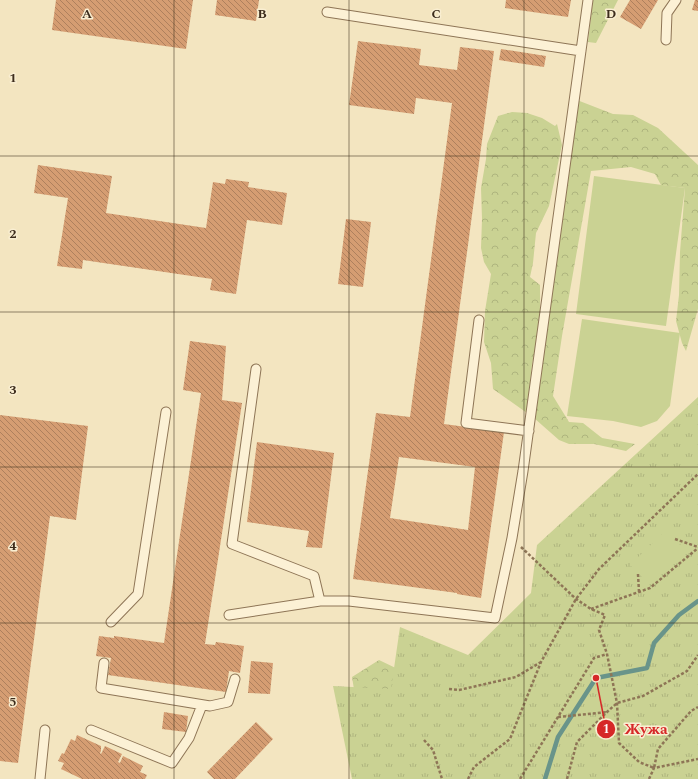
<svg xmlns="http://www.w3.org/2000/svg" width="698" height="779" font-family="Spectral,serif">
<defs>
<pattern id="forest-crowns" width="20" height="18" patternUnits="userSpaceOnUse"><rect width="20" height="18" fill="#cad293"/><path d="M2 6a3 3 0 1 1 6 0M12 15a3 3 0 1 1 6 0" fill="none" stroke="#aeb47e"/></pattern>
<pattern id="park-tufts" width="24" height="20" patternUnits="userSpaceOnUse"><rect width="24" height="20" fill="#cad293"/><path d="M3 7l-1-3M5 7V3M7 7l1-3M15 17l-1-3M17 17v-4M19 17l1-3" fill="none" stroke="#aeb47e"/></pattern>
<pattern id="building-back-hatch" width="6" height="6" patternUnits="userSpaceOnUse"><rect width="6" height="6" fill="#d59d72"/><path d="M-1 5l2 2M0 0l6 6M5-1l2 2" fill="none" stroke="#ae805d"/></pattern>
</defs>
<rect width="100%" height="100%" fill="#f3e5c0"/>
<!-- forest -->
<path fill="url(#forest-crowns)" d="M593,0H618L596,43L588,42Z
M577,100L613,114L633,115L658,128L698,165V309L686,351L682,343L676,321L679,295L680,252L685,188L661,185L655,174L631,167L591,171L562,336L553,396L569,422L583,423L602,438L635,444L626,451L594,444H569L559,440L534,418Z
M512,112L527,113L542,118L555,126L557,124L562,145L549,206L536,233L533,263L530,277L540,285V330L532,364L527,413L493,389L491,363L484,342L485,311L491,274L484,262L481,248L482,219L481,188L486,159L487,144L498,116Z
M379,660L404,672L411,695L358,714L352,677Z"/>
<!-- park -->
<path fill="url(#park-tufts)" d="M698,397V779H352L333,686L391,689L400,627L468,655L531,593L537,545Z"/>
<!-- garden -->
<path fill="#cad293" d="M594,176L685,188L666,326L576,314Z
M582,319L680,333L670,406L657,421L641,427L613,421L567,416Z
M666,530L682,547L647,582L630,565Z"/>
<g fill="none" stroke-linecap="round" stroke-linejoin="round">
<!-- stream -->
<path stroke="#69948a" stroke-width="4.5" d="M545,779L558,737L596,678L647,668L654,643L679,615L698,601"/>
</g>
<!-- building -->
<path fill="url(#building-back-hatch)" fill-rule="evenodd" d="M56,0H193L186,49L52,30Z
M217,0H259L256,21L215,15Z
M506,0H571L568,17L505,8Z
M630,0H658L641,29L620,17Z
M695,0H698V11L692,10Z
M358,41L421,49L419,65L457,70L460,47L494,51L444,424L504,432L481,598L457,594V593L353,579L376,413L410,417L452,103L416,98L414,114L349,105ZM399,457L475,467L468,530L390,518Z
M501,49L546,56L544,67L499,60Z
M38,165L112,176L106,213L206,228L213,182L225,184L226,179L249,182L248,187L287,193L282,225L247,220L236,294L210,290L212,279L83,260L82,269L57,266L68,198L34,193Z
M346,219L371,222L363,287L338,284Z
M190,341L226,346L222,400L242,403L205,644L215,645L216,642L244,646L240,673L229,671L226,692L108,675L111,658L96,656L99,636L114,638V636L164,643L201,393L183,390Z
M0,415L88,426L76,520L50,516L18,763L0,761Z
M257,442L334,453L322,548L306,547L309,531L247,522Z
M251,661L273,663L270,694L248,693Z
M164,712L188,716L186,732L162,729Z
M256,722L273,739L235,779H214L207,772Z
M77,735L101,746V751L100,753L101,754L105,746L122,754L118,762L120,763L123,756L143,766L140,772L147,775L145,779H82L61,769L64,763L58,761L62,753L64,754L71,739L75,741Z"/>
<g fill="none" stroke-linecap="round" stroke-linejoin="round">
<!-- service casing -->
<g stroke="#8e7556" stroke-width="11">
<path id="service" d="M327,12L581,51
M666,40L667,13L676,0
M479,320L466,423L529,431
M256,369L232,544L314,576L320,601H349L495,618L512,538L523,471L588,0
M229,615L320,601
M111,622L138,594L166,412
M104,663L101,688L210,706L228,702L235,679
M91,730L172,763L189,738L202,705
M40,779L45,730"/>
</g>
<!-- path -->
<path stroke="#8e7556" stroke-width="2.5" stroke-dasharray="3 2" stroke-linecap="butt" d="M675,539L698,547
M521,547L576,599L591,609L605,615L599,630L607,654L617,703L619,743L639,762L654,768L658,749L691,711L698,707
M638,574L639,592
M591,609L650,588L698,548
M449,689L459,690L516,677L541,662
M558,717L607,712
M424,740L433,750L442,779
M468,779L474,767L510,739L541,662L576,599L599,569L698,474
M520,779L594,658L607,654
M567,779L577,742L607,712L617,703L643,696L687,671L698,655
M649,779L654,768L698,759"/>
<!-- service -->
<use href="#service" stroke="#fcf1d5" stroke-width="9"/>
</g>
<!-- grid -->
<path fill="none" stroke="#3c2c1c" stroke-width="1" stroke-opacity="0.55" d="M174,0V779M349,0V779M524,0V779M0,156H698M0,312H698M0,467H698M0,623H698"/>
<g font-size="13" text-anchor="middle" font-weight="bold" fill="#3c2c1c" stroke="#f9eed1" stroke-width="3" stroke-linejoin="round" paint-order="stroke">
<text x="87" y="18">A</text>
<text x="262" y="18">B</text>
<text x="436" y="18">C</text>
<text x="611" y="18">D</text>
<text x="13" y="82">1</text>
<text x="13" y="238">2</text>
<text x="13" y="394">3</text>
<text x="13" y="550">4</text>
<text x="13" y="706">5</text>
</g>
<!-- callouts -->
<path fill="none" stroke="#d62828" stroke-width="1.5" d="M596 678L606 729"/>
<g fill="#d62828" stroke="#f9eed1" stroke-width="1.5">
<circle cx="596" cy="678" r="4"/>
<circle cx="606" cy="729" r="10"/>
</g>
<g font-size="12" text-anchor="middle" font-weight="bold" fill="#fff">
<text x="606" y="733">1</text>
</g>
<g font-size="15" text-anchor="middle" font-weight="bold" fill="#d62828" stroke="#f9eed1" stroke-width="3" stroke-linejoin="round" paint-order="stroke">
<text x="646" y="734">Жужа</text>
</g>
</svg>
